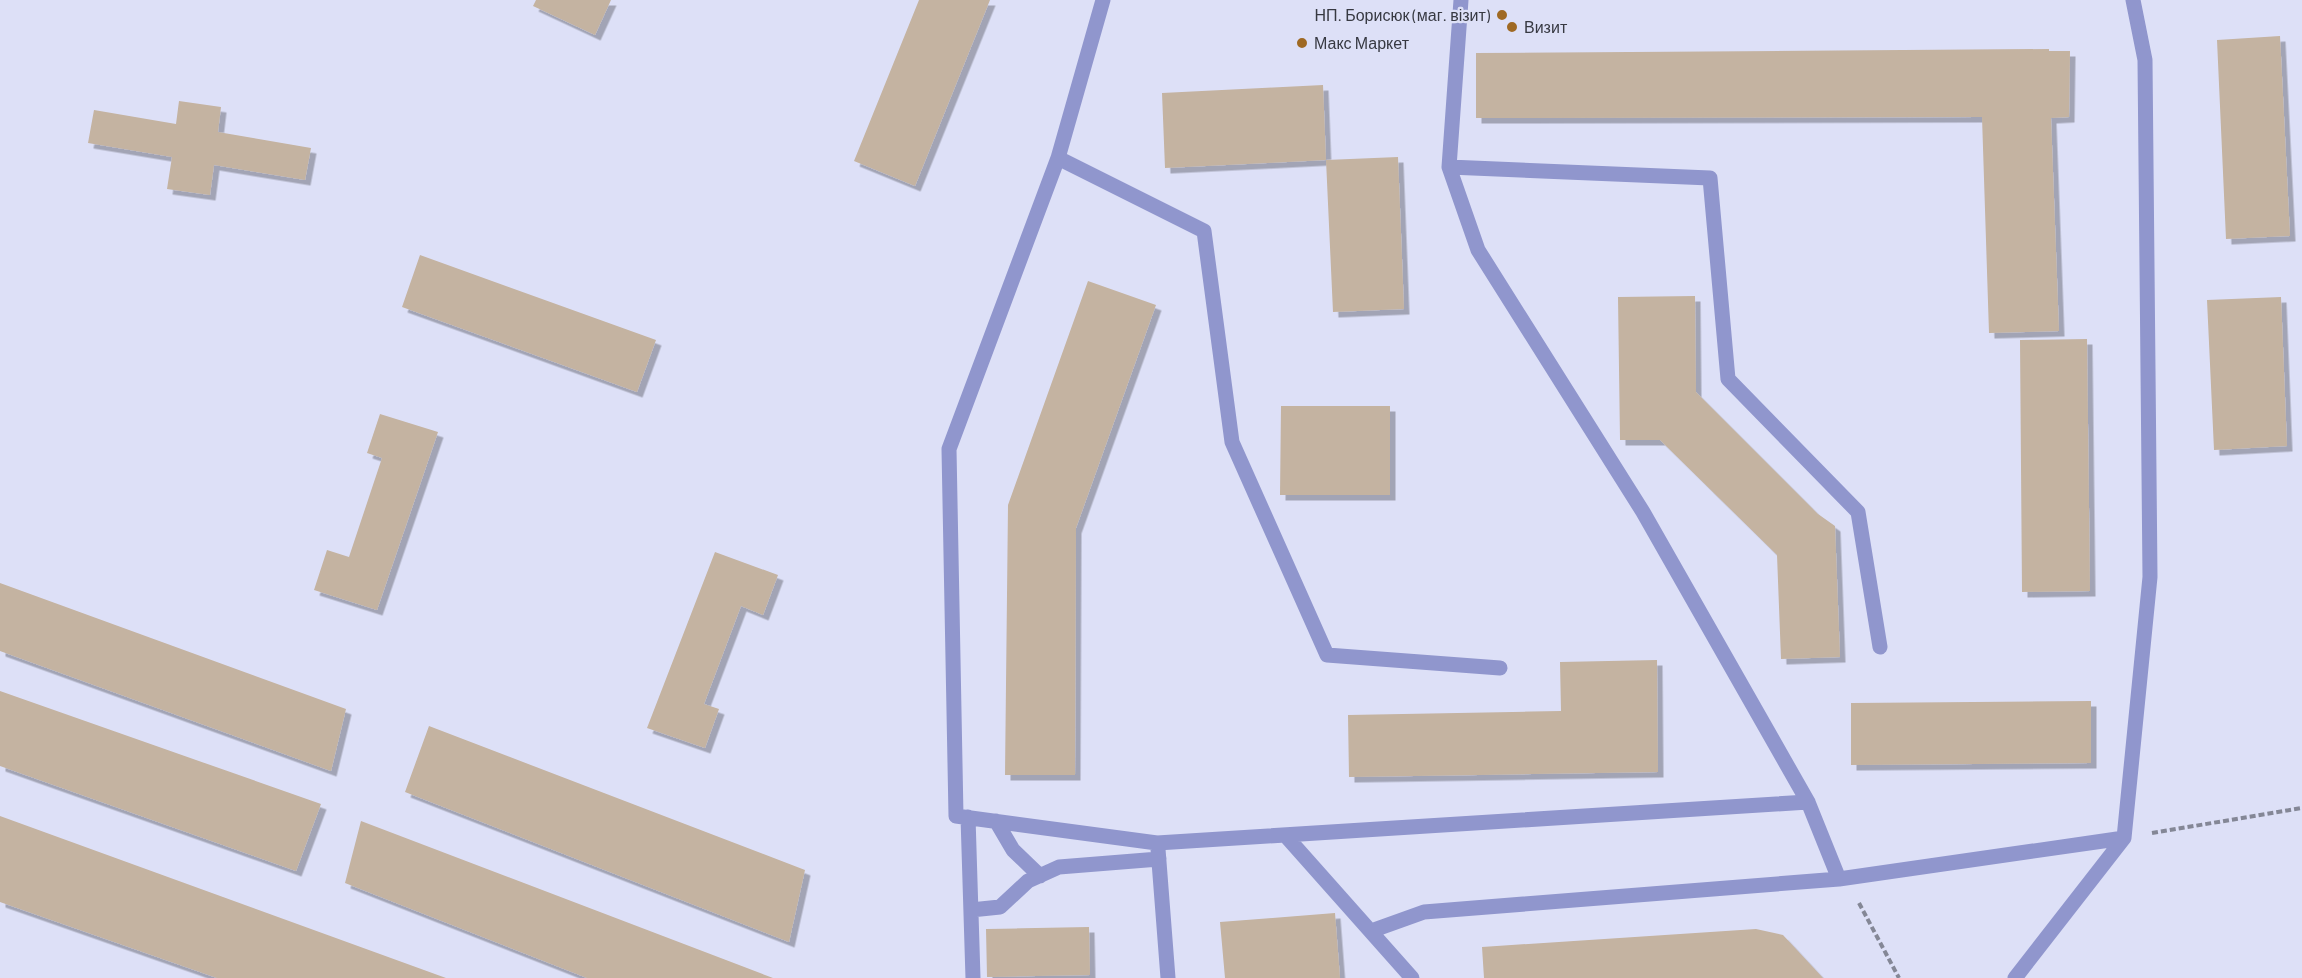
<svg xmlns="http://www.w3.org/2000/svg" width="2302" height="978" font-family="Barlow,sans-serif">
<defs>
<filter id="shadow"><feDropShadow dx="5.5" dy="5.5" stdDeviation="0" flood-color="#0004"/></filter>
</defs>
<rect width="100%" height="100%" fill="#dde0f7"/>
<!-- building -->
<path fill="#c4b3a1" filter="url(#shadow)" d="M536,0H611L595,35L533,6Z
M919,0H990L915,186L854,161Z
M2280,36L2290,236L2226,239L2217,40Z
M2049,49V51H2070L2069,117L2051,118L2059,331L1989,333L1982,117L1476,118V53Z
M1323,85L1326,160L1398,157L1404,309L1333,312L1326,160L1165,168L1162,93Z
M179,101L221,107L218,132L311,148L305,180L214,165L210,195L167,189L172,157L88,143L94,110L176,124Z
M420,255L656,340L637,392L402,307Z
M1088,281L1156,305L1076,528L1075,775H1005L1008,505Z
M1695,296L1696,392L1818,514L1835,526L1840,657L1781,659L1777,555L1660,440H1620L1618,297Z
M2281,297L2287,446L2214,450L2207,300Z
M2087,339L2090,591L2022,592L2020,340Z
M1281,406H1390V495H1280Z
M380,414L438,432L377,610L314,590L327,550L349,557L382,458L367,453Z
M715,552L778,575L763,615L741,606L704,704L719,709L705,748L647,728Z
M0,583L346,709L331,771L0,651Z
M1657,660L1658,772L1349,777L1348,715L1561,711L1560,662Z
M0,691L321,804L296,871L0,766Z
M2091,701V763L1851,765V703Z
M429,726L805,870L789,942L405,792Z
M0,816L446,978H217L0,902Z
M361,821L773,978H587L345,883Z
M1335,913L1340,978H1225L1220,922Z
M1089,927L1090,975L987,977L986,929Z
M1756,929L1783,935L1823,978H1484L1482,947Z"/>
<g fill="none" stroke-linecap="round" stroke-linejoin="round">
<!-- path -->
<path stroke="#848796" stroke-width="4" stroke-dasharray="6 3" stroke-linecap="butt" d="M2152,833L2302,808
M1859,903L1899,978"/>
<!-- minor -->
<path stroke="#9096cd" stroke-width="15" d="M1103,0L1058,158L1204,231L1232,442L1327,655L1500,668
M1058,158L949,449L956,816L1157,843L1808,802
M1449,167L1461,0
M968,817L973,978
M996,821L1013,850L1040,876
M1285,835L1412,978
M1158,849L1168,978
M1839,879L1808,802L1643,512L1478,250L1449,167L1710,178L1728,379L1858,512L1880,647
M971,910L1000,907L1028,881L1059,867L1159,859
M1371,931L1424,912L1839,879L2124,838
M2015,978L2124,838L2150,577L2145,60L2133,0"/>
</g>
<!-- markers -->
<g fill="#9f6923" stroke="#dde0f7" stroke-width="2">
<circle cx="1502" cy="15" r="6"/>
<circle cx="1512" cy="27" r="6"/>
<circle cx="1302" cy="43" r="6"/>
</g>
<g text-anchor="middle" stroke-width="4.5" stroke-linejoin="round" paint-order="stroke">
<!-- poi labels -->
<g font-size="16" fill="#373942" stroke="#dde0f7" text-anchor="start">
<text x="1490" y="21" text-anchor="end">НП. Борисюк (маг. візит)</text>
<text x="1524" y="33">Визит</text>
<text x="1314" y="49">Макс Маркет</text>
</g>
</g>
</svg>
